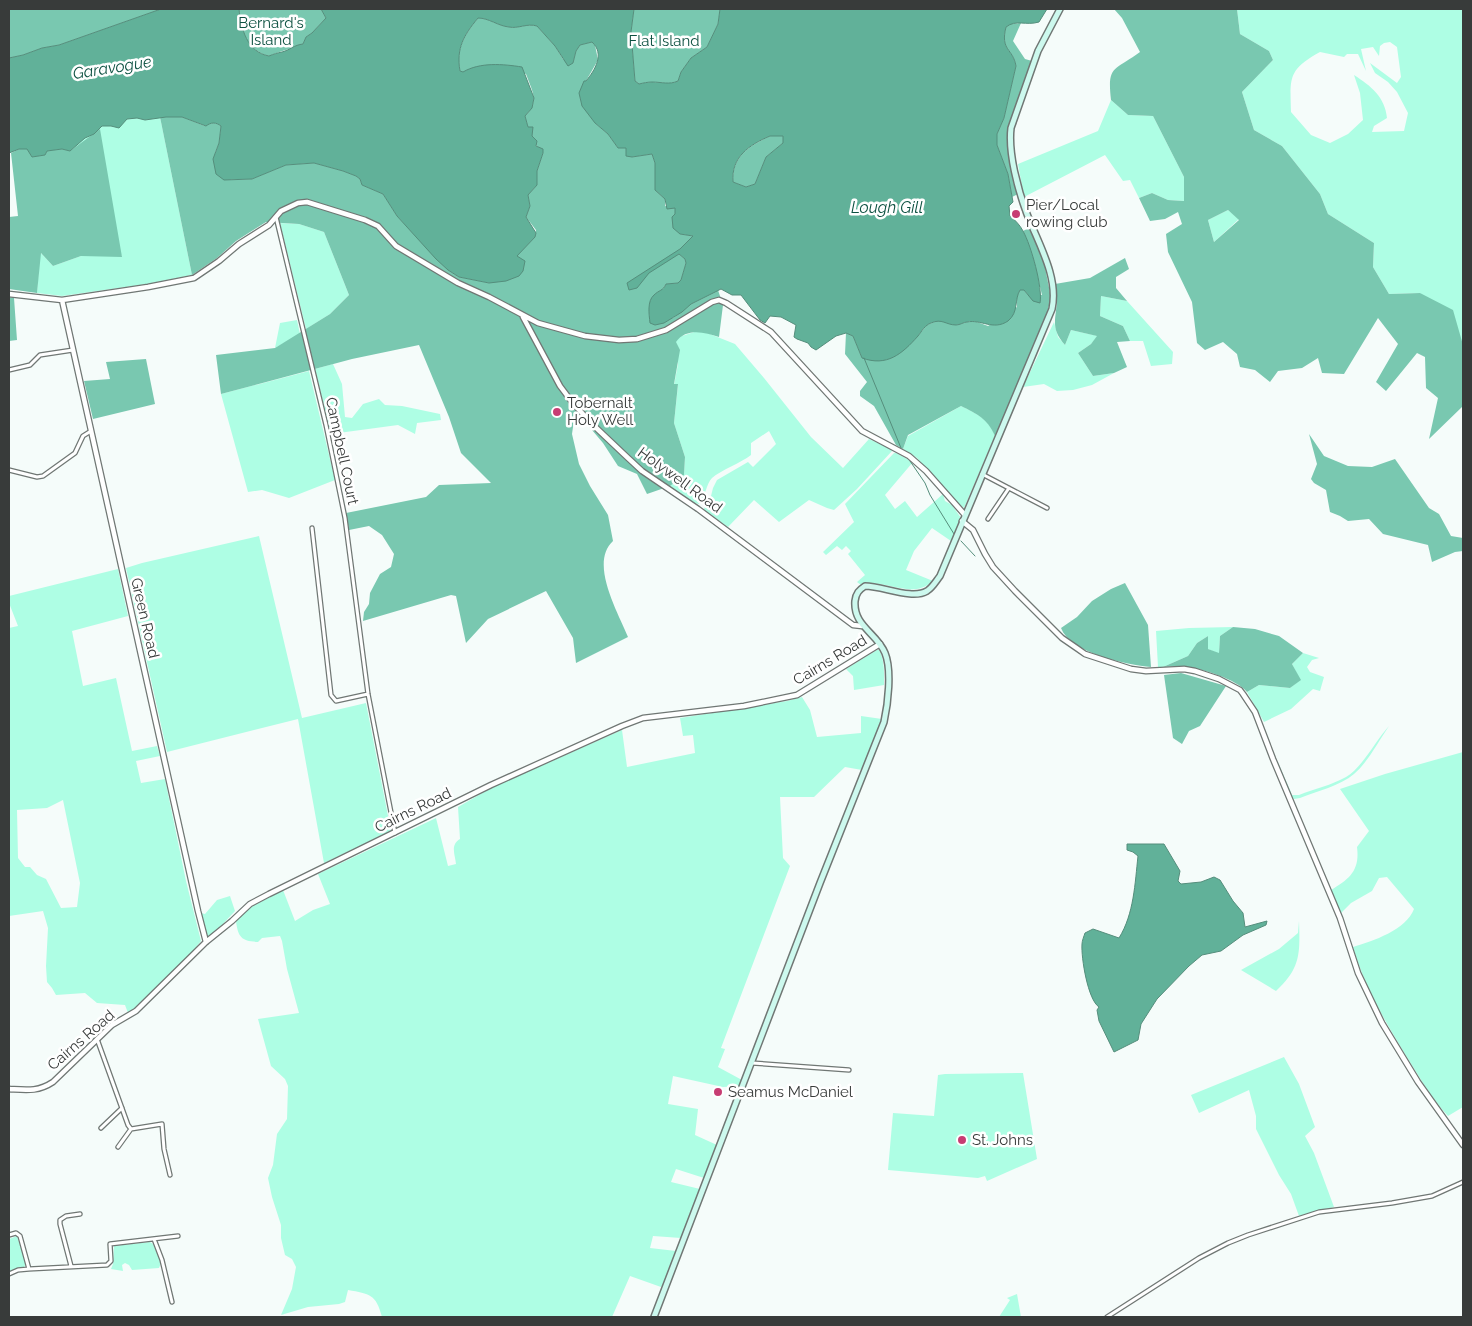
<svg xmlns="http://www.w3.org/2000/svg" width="1472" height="1326" font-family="Raleway,sans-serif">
<rect width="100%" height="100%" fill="#f5fcfa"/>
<!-- green -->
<path fill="#aefee4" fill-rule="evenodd" d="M1237,9H1463V345L1420,293L1389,294L1373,267L1374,243L1328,214L1320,194L1282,146L1254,130L1242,92L1273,60L1269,51L1240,34ZM1390,42L1397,47L1401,77L1397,83L1370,63L1375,73L1388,82L1397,92L1408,113L1404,131L1372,132L1374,126L1387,118C1385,97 1371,86 1354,75L1360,93L1363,120L1348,134L1330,143L1311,135L1291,112C1290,77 1288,70 1320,52L1344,57L1347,54H1358L1366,71L1361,49L1373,47L1379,56L1380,46L1384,43Z
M1111,100L1128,115L1153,116L1184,177L1185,201L1168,200L1152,193L1139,198L1130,180L1123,181L1105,155L1024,197L1018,164L1098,131Z
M160,117L192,275L147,284L62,296L37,293L40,252L53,266L81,256H122L19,149L9,153V121L137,118L145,120Z
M1228,210L1239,219L1214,242L1208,220Z
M280,223L299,224L324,232L349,295L330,314L306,329Z
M1101,296L1127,301L1173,352L1172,364L1151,366L1143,341H1130L1123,326L1100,316Z
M297,320L300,334L275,348L280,323Z
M1054,322L1058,337L1065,345L1071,330L1098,336L1091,344L1078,353L1093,376L1114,373L1092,385L1073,390L1057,391L1044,384L1023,387Z
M694,332H705L735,344L764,378L811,437L843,468L869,439L891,449L892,451L857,489L834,510L827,508L809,500L779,522L754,500L728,527L704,510L705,505L711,496L713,488L717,480L748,462L753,467L776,444L769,431L751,443V455C741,463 721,470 712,478C706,484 706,496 699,504L694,503L670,486L684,475L685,457L674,423L678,385H674L678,364L675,342L679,337Z
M333,364L342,384L345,417L352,418L363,404L379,399L385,405L402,406L440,414L441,420L417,423L415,434L398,425L331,434L315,369Z
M309,371L335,480L289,498L262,490L248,492L221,394Z
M961,406C977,414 988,418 995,436L964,508L948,495L917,458L903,449L908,436Z
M894,453H896L913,462L885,495L895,509L905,501L917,517L943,494L945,501L952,505L961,518L951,541L932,528L914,551L906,570L933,581C911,601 886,578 861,585L857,582L865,575L848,554L851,551L846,546L842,550L837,546L826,555L823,552L854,522L845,504Z
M259,536L302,718L366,703L391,831L324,863L298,719L167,752L126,568L142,563Z
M118,569L128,616L72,631L83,686L116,678L132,751L157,746L160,756L136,761L141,783L165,779L186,881L201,941C187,959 147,1004 128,1013L125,1005L97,1003L85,993L56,995L52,988L47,982L46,966L48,928L43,911L9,916V628L18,626L9,603V596ZM63,800L80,883L77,907L61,908L46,879L37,875L30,867H25L18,858L17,810L47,808Z
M1233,627L1220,636L1219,654L1208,649V636L1197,643L1188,656L1163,667H1158L1156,631L1189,628Z
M877,650H879C885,661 884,673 884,685L854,690L853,676L846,669Z
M1303,653L1319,658L1312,660L1307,667L1310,672L1324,677L1320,691L1313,689L1291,709L1264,722L1247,692L1259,685L1290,688L1300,680L1292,664Z
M802,697L810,710L817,737L861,733V716L882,719L862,770L845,767L814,797H780L783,858L790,866L721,1048L725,1049L718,1067L742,1080L740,1086L723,1087L673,1076L668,1104L698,1109L695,1135L717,1145L704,1178L676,1169L671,1182L700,1189L681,1238L653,1236L650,1248L676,1251L664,1284L661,1287L630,1276L612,1317L571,1316L570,1317H382C376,1294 370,1294 348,1290L345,1302L339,1304L308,1307L281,1315L292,1289L296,1267L292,1259L285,1255L281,1238V1225L272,1197L268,1178L273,1165L277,1134L287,1119L288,1086L285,1079L271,1066L258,1019L299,1013L287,969L282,941L280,936L262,938L258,942C242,941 238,938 236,921L251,907L283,890L295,921L313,910L330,904L318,874L436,818L448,866L456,864C455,854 450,845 460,839L458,807L491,788L622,730L627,767L695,753L693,735L683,736L680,718L787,701Z
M1389,726C1378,742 1368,762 1354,774C1340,786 1317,791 1300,798L1294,799L1289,795L1277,760L1290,790L1292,795H1299C1314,789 1332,785 1346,777C1362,768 1376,740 1389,726Z
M1463,752V1107L1448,1116C1432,1099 1420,1078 1408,1059C1386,1023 1365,988 1353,947C1373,941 1406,930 1414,909L1387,877L1379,878L1372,891L1351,903L1341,913L1331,890C1350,879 1360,870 1357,847L1369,831L1340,789L1385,774Z
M230,896L235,911L206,942L201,913L205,914L217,900Z
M1299,921C1300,953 1301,968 1276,991L1241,970L1279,949L1298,933Z
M1284,1057L1299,1084L1315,1127L1305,1136L1314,1153L1334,1207L1299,1216L1291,1194L1279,1175L1256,1129V1116L1249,1090L1199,1113L1191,1095Z
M1023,1073L1037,1159L987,1181L985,1176L978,1178L888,1170L893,1113L934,1116L938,1075L945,1074Z
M17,1236L26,1262L24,1268L9,1272V1239Z
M150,1242L153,1244L161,1263L159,1268L132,1270L129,1265L125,1263L122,1265L123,1271L111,1269L113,1264L114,1246Z
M1017,1294L1021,1317H999L1010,1300L1007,1298Z"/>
<!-- forest -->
<path fill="#79c8b0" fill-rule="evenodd" d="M9,9H161L59,45L42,48L23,55L9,58Z
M239,9H321L326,18L312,33L306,37L303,44C292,49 279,51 270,56C247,52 240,29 239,9Z
M634,9H720L718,24L707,47L691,58L681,72L678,81C669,85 662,82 652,82C648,82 643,83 639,84L635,81L631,32Z
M1114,9H1237L1240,34L1269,51L1273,60L1242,92L1254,130L1282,146L1320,194L1328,214L1374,243L1373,267L1389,294L1420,293L1453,310L1463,345V406L1429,439L1438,398L1426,388L1425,357L1417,353L1386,391L1376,382L1398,344L1378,318L1344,374L1322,373L1318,358L1302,368L1278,371L1270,382L1255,370L1240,367L1237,354L1223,342L1205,350L1197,343L1192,302L1168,252L1166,234L1182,224L1178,212L1165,219L1150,221L1139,198L1152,193L1168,200L1184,201V177L1153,116L1128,115L1111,100C1107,65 1114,71 1140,52L1122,18ZM1228,210L1239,220L1214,242L1208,220Z
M478,18C489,18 498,26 509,27C518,29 527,23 537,26L555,46L563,59L573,63L576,51L580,45L592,42L595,45L598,60L586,81L595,123L608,134L618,148H626L632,157L652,154L655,163V190L665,199V206L675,208L680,234L693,236L672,257L679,254L685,259L686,263L681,280L678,283L666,284C657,300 650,290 649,315L673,318L691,304L718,290L723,305L719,337C704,332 686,328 676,342L680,350L674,384H678L674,423L685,457L684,475L670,486L647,494L637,474L618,466L603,443L580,416L574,420L572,434L579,464L590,486L608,515L613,541C589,563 618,612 628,637L576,663L573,638L546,591L488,619L466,643L456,596L451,595L363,621L364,612L369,604L370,593L380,574L391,567L394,554L382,535L369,526L349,530L346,513L426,497L439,485L491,483L461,453L449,417L419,345L352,359L221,394L216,355L275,348L330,314L349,295L324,232L299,224L266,222L236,241L217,258L192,275L160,117H182L205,126C211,122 216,122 221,126L219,143L215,153L231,180L252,179L286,165L314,163L343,171L356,176L360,179L362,185L383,194L397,216L448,270L459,277L489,283L535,237L536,230L526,217L530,206L528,195L537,185V171L543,153C533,143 528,130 525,116C540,101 532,91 526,74C505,69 483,60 463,73L460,71C456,48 464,36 478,18Z
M1021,23L1013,41L1025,59L1032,61L1009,126L1007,141L1018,194L1012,197L1008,174L997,145V134L1004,118L1016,66C1013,48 1000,51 1006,27L1009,24Z
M100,129L122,257L81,256L53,266L41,253L37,293L9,289V217L18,216L11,153L19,149H28L32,157L45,155L47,151L62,149L70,151Z
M770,136H783V143L766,157L755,184L746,187L733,182C732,156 749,146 770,136Z
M1029,228L1044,262L1051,298L1045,320L995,436C987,418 977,414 961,406L908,435L903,449L896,445L874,406L860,396V391L867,382L845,354L846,333L853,336L862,358L917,337L927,325L939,320L957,325L967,322H977L988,326L1017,307V295L1020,290H1024L1028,295H1042L1032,254L1023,231Z
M1125,258L1129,269L1116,277V288L1127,301L1101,296L1100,316L1123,326L1130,341L1117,342L1127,367L1114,373L1093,376L1078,353L1091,344L1097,336L1071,330L1065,345C1050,328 1056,320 1057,300C1057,295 1055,289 1055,284L1090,278Z
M9,297L14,298L17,340L9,341Z
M146,359L155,404L93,419L84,381L110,379L106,362Z
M1309,434L1324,456L1348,466L1372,467L1395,459L1429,508L1439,514L1451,536L1463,538V551L1455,552L1432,562L1428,545L1383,534L1369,519L1348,521L1340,516L1330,512L1326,490L1314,483L1311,479L1317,464Z
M1125,583L1148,625L1151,667C1127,665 1070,653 1061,628L1077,617L1092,601L1111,589Z
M1233,627L1255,629L1279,636L1303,653L1292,664L1301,680L1290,688L1259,685L1247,692C1236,679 1203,669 1186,667C1179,665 1170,667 1163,667L1188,656L1197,643L1208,636V649L1219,653L1220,636Z
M1181,673L1226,686L1200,726L1189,731L1182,744L1173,738L1164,675Z"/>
<!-- water -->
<path fill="#61b199" stroke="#558e7c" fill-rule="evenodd" d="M161,9H239C241,29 247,52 269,56C274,54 277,53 282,52C290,50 294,45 303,44L306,37L312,33L326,18L321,9H634L631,32L635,81L639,84C643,83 648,82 652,82C662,82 669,85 678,81L681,72L691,58L707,47L718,24L720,9H1047L1039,22C1026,26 1016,19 1006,27C1000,51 1013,48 1016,66L1004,118L997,134V145L1008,174L1013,202L1009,206L1010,216C1015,220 1020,225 1023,231C1031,245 1043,288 1040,303L1033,301L1024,290H1020C1014,300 1019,312 1008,321C993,331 981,319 967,322C964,322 960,325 956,325C946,325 942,318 931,323C925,325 922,331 918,336C902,354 887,367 862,358L853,336L846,333L836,336L816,350L811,347L808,343L797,339L794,337L796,325L781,317L770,316L765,323L760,320L741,295H732L721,289L691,304L682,312L664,323L655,325L650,323C649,314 647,301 654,295C659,290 663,291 666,284L678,283L681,280L686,263L685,259L679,254L649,273L637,288L629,290L627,283L680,249L693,236L680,234L673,228L672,217L675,214V208L667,209L665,199L655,190V163L652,154L632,157L626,156V148H618L608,134L595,123L582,106L579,93L584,81H586C595,70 605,54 592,42L580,45L576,51L573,63L568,66L555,46L537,26C527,23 518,29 509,27C498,26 489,18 478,18C464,35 456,48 460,71L463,72C480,62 503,64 522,67L534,98L532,108L525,116L528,127H533L532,136L537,141L536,146L543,149V153L537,171V185L528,195L530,206L526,217L536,233L535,237L517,256L525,261L523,271L519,276L506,281L489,283L459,277L448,270L436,259L397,216L383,194L362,185L360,179L356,176L343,171L314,163L286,165L252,179L224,180L216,174L213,159L219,143L221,126C216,122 211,122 206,126L182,117H166L145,120L137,118L127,119L119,128L111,126H102L94,134L85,138L70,151L62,149L47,151L45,155L32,157L27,149H19L9,153V58L23,55L42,48L59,45ZM770,136H783V143L766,157L755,184L746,187L733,182C731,157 749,145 770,136Z
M1127,844H1164L1180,871L1178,881L1181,884L1201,882L1214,877L1220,880L1233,901L1243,913L1245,927L1267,921L1266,925L1243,935L1221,951L1202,955L1189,966L1157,999L1141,1024L1138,1040L1114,1052L1099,1021L1097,1010L1099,1007C1088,1000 1081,958 1082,944C1082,941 1084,936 1085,933L1093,929L1119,938C1134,914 1135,883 1138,856L1133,852L1127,850Z"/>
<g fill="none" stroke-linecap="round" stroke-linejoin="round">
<!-- stream -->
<path stroke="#558e7c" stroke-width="1" d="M864,358L901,448
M910,461L925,483L930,495L954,534
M961,541L975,556"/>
<!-- minor casing -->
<g stroke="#707774" stroke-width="5.5">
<path id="minor" d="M276,217L326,425L345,518L368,694L395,833
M9,370L30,365L40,355L73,350
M9,470L37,477L43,476L75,453L83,436L91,431
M982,474L1047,508
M988,519L1009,488
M312,528L331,695L336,701L368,694
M97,1039L128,1125L131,1129L118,1147
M752,1063L849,1070
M101,1128L122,1108
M131,1129L162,1124L164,1149L170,1175
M9,1235L16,1233L20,1236L29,1269
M154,1239L162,1260L172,1302
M71,1266L60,1224V1220L66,1216L80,1214
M9,1274L18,1270L29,1269L107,1265L111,1261L110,1244L178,1236
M1107,1317L1199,1258L1228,1243L1248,1235L1319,1212L1392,1203L1432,1196L1463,1182"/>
</g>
<!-- tertiary casing -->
<g stroke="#707774" stroke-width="7">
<path id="tertiary" d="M9,294L62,300L148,287L194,278L219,261L239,244L269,225L281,211L298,203L307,202L365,220L378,226L396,246L458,283L489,297L538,323L585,336L619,340L637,339L666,330L712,302L719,300L726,303L771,332L862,431L909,456L926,471L965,515
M62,300L198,911L206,942
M523,317L560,386L572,402L591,423L628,458L642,471L698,509L853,625L862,626
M962,521L973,530L985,554L993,567L1015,591L1062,638L1078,649L1085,654L1131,669L1146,671L1184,669L1195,671L1219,679L1240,690L1243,694L1255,712L1273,759L1340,918L1358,973L1382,1023L1418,1082L1463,1145
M9,1089C26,1090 38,1092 53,1082L112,1025L136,1011L206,942L232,921L250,904L269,894L491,785L622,726L643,718L744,706L797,695L880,644"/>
</g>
<!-- secondary casing -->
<g stroke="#707774" stroke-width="8">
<path id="secondary" d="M654,1317L820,883L884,722C888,704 892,670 885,653C877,633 853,626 855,601C856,593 859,590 865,586C883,586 912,600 927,591C933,587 936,581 940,576L1052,309C1059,277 1038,243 1027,214C1018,190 1008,153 1011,128L1038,51L1060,9"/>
</g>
<!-- minor -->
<use href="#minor" stroke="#fff" stroke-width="3"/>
<!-- tertiary -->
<use href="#tertiary" stroke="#fff" stroke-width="4.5"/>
<!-- secondary -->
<use href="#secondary" stroke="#cdf9ee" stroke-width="5"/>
</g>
<!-- markers -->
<g fill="#c73d73" stroke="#fff" stroke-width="2">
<circle cx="1016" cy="214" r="5"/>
<circle cx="557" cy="412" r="5"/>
<circle cx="718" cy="1092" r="5"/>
<circle cx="962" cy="1140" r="5"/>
</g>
<g text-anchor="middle" stroke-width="5" stroke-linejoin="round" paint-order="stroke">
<!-- park labels -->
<g font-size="15" fill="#0d5141" stroke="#fff">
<text x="271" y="28">Bernard's<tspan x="271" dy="17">Island</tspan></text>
<text x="664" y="46">Flat Island</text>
</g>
<!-- poi labels -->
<g font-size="15" fill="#383b3a" stroke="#fff" text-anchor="start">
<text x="1026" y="210">Pier/Local<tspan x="1026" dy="17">rowing club</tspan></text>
<text x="567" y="408">Tobernalt<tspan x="567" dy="17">Holy Well</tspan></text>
<text x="728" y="1097">Seamus McDaniel</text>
<text x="972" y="1145">St. Johns</text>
</g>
<!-- street labels -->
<g font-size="15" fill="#383b3a" stroke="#fff">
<text transform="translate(342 451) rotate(78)" y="5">Campbell Court</text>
<text transform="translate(680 480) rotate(36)" y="5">Holywell Road</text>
<text transform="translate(145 618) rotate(77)" y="5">Green Road</text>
<text transform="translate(830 660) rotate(-31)" y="5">Cairns Road</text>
<text transform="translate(413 810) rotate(-26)" y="5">Cairns Road</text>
<text transform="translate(81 1040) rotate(-41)" y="5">Cairns Road</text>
</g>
<!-- water labels -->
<g font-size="16" font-style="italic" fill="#0c5141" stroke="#fff">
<text transform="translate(112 67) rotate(-9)" y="6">Garavogue</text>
<text x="887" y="213">Lough Gill</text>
</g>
</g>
<!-- border -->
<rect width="1472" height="1326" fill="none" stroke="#383b3a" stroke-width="20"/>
</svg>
